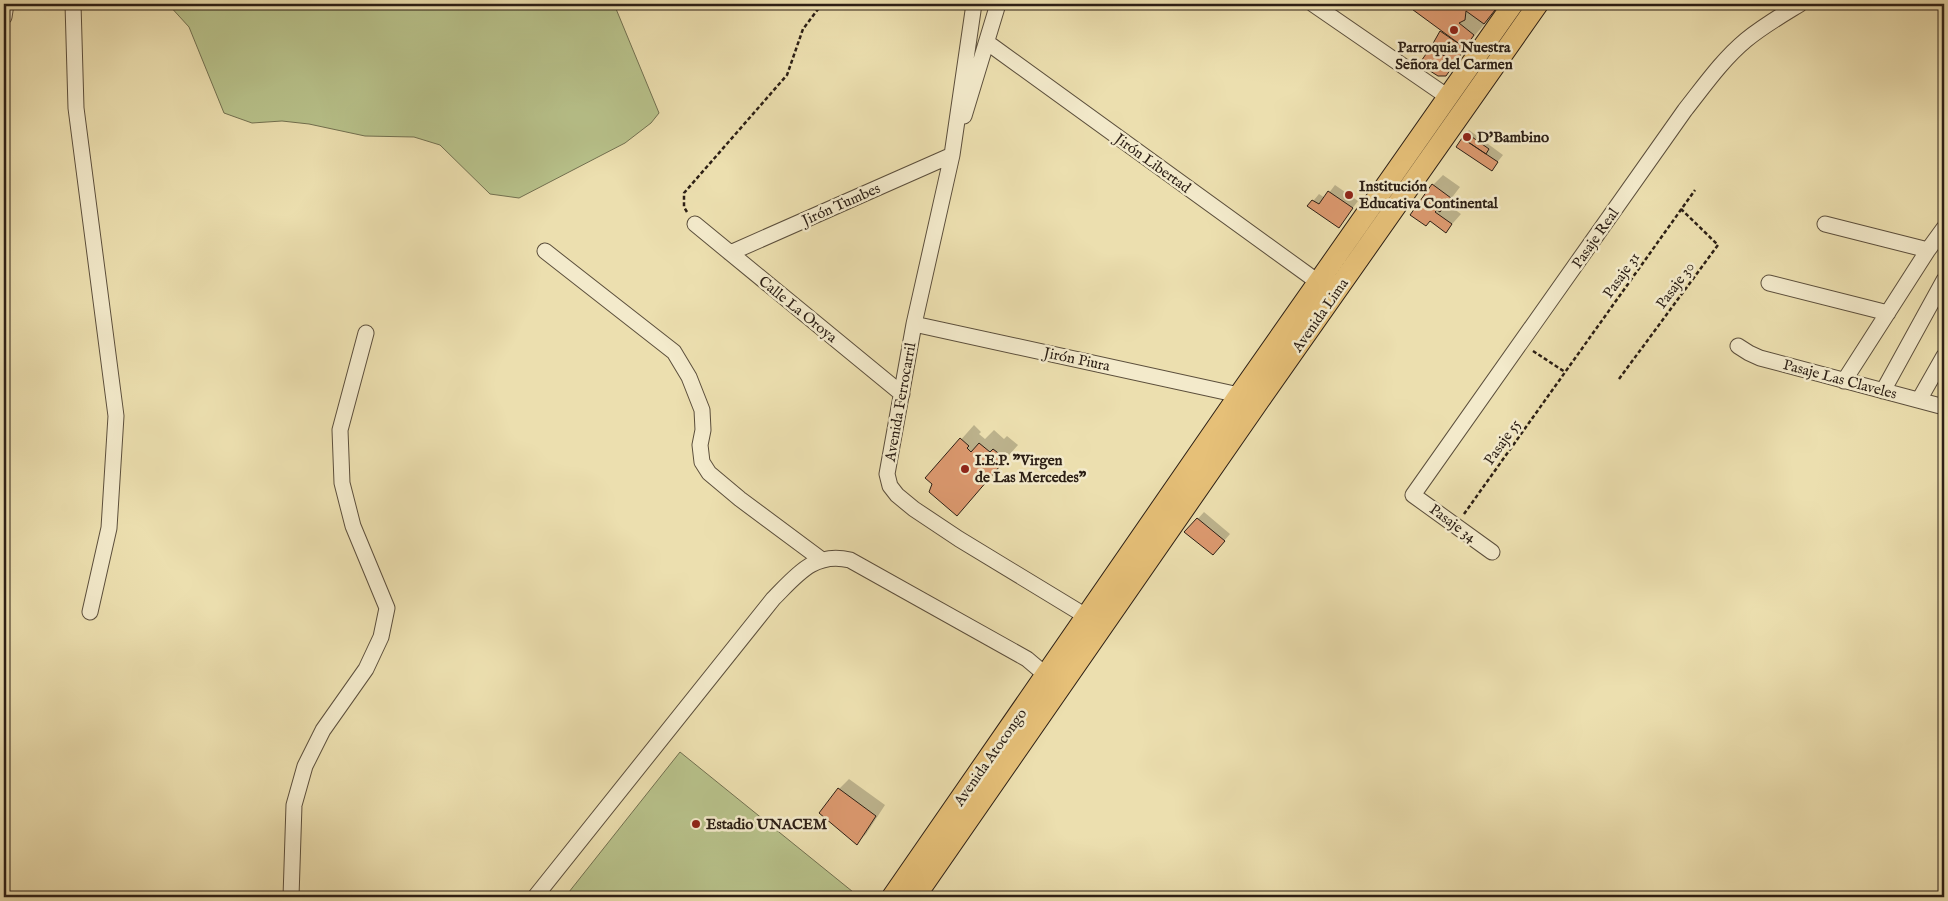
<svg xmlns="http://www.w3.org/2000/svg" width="1948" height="901" font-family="'IM FELL English',serif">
<rect width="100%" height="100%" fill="#ecdfaf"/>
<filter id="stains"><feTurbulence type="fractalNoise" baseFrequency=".004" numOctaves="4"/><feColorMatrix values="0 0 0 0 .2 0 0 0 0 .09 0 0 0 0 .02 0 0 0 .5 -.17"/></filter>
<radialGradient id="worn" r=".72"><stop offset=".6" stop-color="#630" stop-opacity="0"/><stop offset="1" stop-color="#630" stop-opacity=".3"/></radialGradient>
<!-- green -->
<path fill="#b8c28b" stroke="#727050" d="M168,4H614L659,113L651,123L625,143L519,198L490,194L440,145L414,137L365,136L309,124L282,121L252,123L224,113L189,27Z
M680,752L858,896V897H565Z"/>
<!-- shadow -->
<path fill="#0003" d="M1407,4H1502L1469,42L1452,68L1445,75L1441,32L1443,30Z
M1469,130L1503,155L1492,169L1464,137Z
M1443,175L1460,187L1447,204L1461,214L1446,231L1431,220L1433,185Z
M1335,185L1358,201L1339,226L1309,206L1319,194L1325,198Z
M974,425L981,432L979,434L985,439L994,430L1004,439L1007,436L1018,445L957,514L927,478Z
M1204,512L1230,534L1219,547L1186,532Z
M849,779L885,805L866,834L856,844L821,813L839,789Z"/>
<!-- building -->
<path fill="#dc996f" stroke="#2c1f15" d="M1405,4H1487L1495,10L1484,24L1466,11L1465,20L1459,23L1474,35L1465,48Z
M1440,31L1465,48L1455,63L1431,47Z
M1431,47L1455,63L1446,76H1438L1419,64Z
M1465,132L1489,149L1486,154L1462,138Z
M1462,138L1498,162L1492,171L1456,147Z
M1432,184L1451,198L1440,212L1437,210L1435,212L1452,224L1446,233L1430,221L1426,226L1410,215Z
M1328,191L1353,208L1339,228L1307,206L1312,200L1319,204Z
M960,438L969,446L967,448L971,452L979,443L990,452L993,449L1006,459L957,516L929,492L932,484L925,478Z
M1197,518L1225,541L1213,555L1184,532Z
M838,788L876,816L857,845L819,813Z"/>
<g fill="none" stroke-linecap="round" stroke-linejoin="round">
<!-- minor casing -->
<g stroke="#5c4f3c" stroke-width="17">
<path id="minor" d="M73,4L76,108L116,416L109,528L90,612
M974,4L952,155L914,324L887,474L890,486L897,495L914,509L959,539L1094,621
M1313,4L1448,97
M4,17L6,4
M988,43L1318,282
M964,116L998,4
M695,224L902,394
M1825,224L1928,250
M545,251L674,352L689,377L702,410L703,430L700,445L702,462L709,473L740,499L822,560
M730,253L952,155
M1769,283L1888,313
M914,324L1239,395
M1738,346L1749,353L1760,358L1944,407
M1844,381L1928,250L1944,228
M1883,391L1944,280
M1919,400L1944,356
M1492,552L1413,495L1685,110C1704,86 1722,60 1746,40C1763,26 1782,15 1800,4
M291,897L294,805L305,766L323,730L366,669L381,637L387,608L353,526L342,483L340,430L366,333
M535,897L773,599C796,576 814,551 850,560L1027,659L1053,681"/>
</g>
<!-- major casing -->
<g stroke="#2c1f15" stroke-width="22">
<path id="major" d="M892,897L1239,395L1513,4
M915,897L1259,401L1538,4"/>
</g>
<!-- path -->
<path stroke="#2c1f15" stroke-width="2.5" stroke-dasharray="4 2.5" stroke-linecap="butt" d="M687,212L684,207V193L787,75L803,29L822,4
M1533,351L1565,372
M1619,379L1718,245L1681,209
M1464,514L1695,190"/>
<!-- minor -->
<use href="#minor" stroke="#f3eacb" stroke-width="15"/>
<!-- major -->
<use href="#major" stroke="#e6c078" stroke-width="20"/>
</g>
<!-- markers -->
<g fill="#8f2418" stroke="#f3eacb" stroke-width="2">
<circle cx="1454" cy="30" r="5"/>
<circle cx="1467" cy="137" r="5"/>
<circle cx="1349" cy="195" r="5"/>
<circle cx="965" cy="469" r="5"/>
<circle cx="696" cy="824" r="5"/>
</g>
<g text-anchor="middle" stroke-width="5" stroke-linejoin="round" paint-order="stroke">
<!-- poi labels -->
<g font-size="15" font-weight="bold" fill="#2c1f15" stroke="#f3eacb" text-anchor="start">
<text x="1454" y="52" text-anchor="middle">Parroquia Nuestra<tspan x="1454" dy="17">Señora del Carmen</tspan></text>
<text x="1477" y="142">D'Bambino</text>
<text x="1359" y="191">Institución<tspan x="1359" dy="17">Educativa Continental</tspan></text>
<text x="975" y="465">I.E.P. "Virgen<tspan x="975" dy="17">de Las Mercedes"</tspan></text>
<text x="706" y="829">Estadio UNACEM</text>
</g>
<!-- street labels -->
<g font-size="15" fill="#2c1f15" stroke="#f3eacb">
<text transform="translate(1153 163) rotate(36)" y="5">Jirón Libertad</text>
<text transform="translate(841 204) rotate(-24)" y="5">Jirón Tumbes</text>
<text transform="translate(1595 238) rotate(-55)" y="5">Pasaje Real</text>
<text transform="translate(1621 275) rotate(-55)" y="5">Pasaje 31</text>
<text transform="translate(1675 285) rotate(-54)" y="5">Pasaje 30</text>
<text transform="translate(798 309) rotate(39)" y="5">Calle La Oroya</text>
<text transform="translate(1320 315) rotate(-55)" y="5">Avenida Lima</text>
<text transform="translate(1077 359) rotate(12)" y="5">Jirón Piura</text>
<text transform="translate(1840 379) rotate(15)" y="5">Pasaje Las Claveles</text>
<text transform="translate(900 402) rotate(-80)" y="5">Avenida Ferrocarril</text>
<text transform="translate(1502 442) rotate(-55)" y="5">Pasaje 55</text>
<text transform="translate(1453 523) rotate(36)" y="5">Pasaje 34</text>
<text transform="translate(990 757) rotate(-55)" y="5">Avenida Atocongo</text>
</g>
</g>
<!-- margin -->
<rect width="1948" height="901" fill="none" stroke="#ecdfaf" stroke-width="20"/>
<rect x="5" y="5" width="1938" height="891" fill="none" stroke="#2c1f15" stroke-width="2.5"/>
<rect x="10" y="10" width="1928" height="881" fill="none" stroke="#2c1f15"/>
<rect width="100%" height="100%" filter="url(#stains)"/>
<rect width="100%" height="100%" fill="url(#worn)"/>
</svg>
